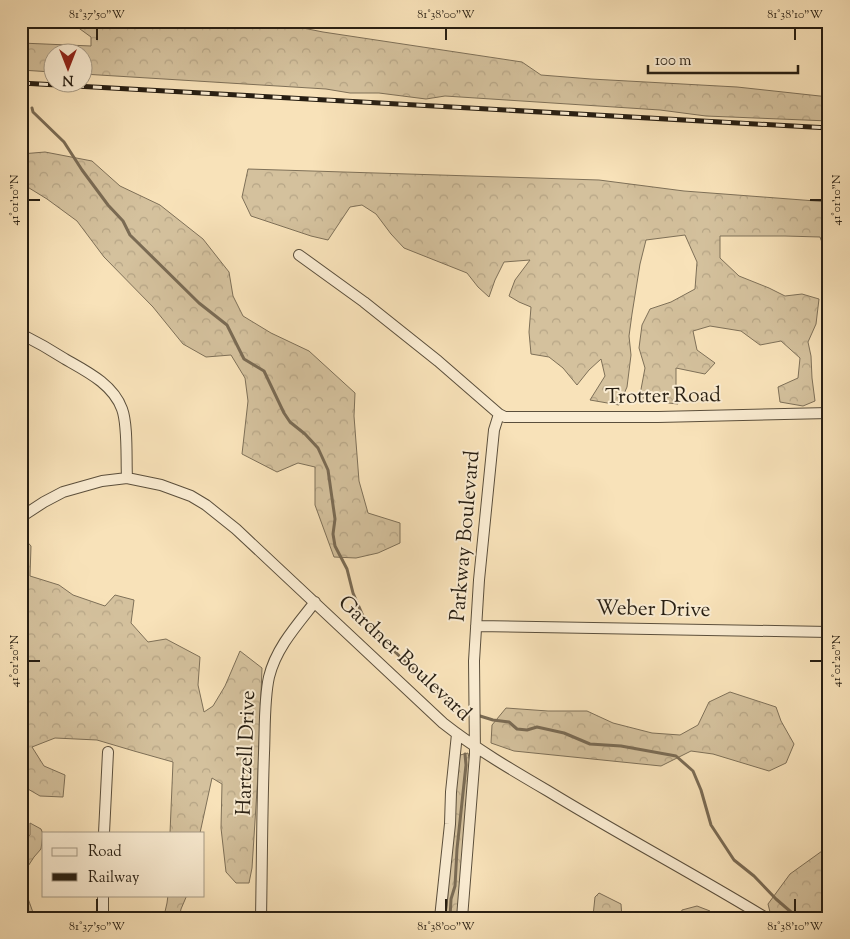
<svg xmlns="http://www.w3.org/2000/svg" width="850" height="939" viewBox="0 0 850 939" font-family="'Sorts Mill Goudy',serif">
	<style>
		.forest { fill: url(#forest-crowns); stroke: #7e7058 }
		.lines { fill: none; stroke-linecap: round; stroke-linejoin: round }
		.stream { stroke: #7a6b54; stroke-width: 3 }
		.minor-casing { stroke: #5b4f3c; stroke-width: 12 }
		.minor { stroke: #faecd2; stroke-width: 10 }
		.rail-casing { stroke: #271e12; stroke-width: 5 }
		.rail { stroke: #faecd2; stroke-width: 3; stroke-dasharray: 9; stroke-linecap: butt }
		.ticks { fill: none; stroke: #271e12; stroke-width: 2 }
		.labels { text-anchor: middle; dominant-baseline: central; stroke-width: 4; stroke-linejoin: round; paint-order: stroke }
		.street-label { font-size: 21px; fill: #271e12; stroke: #faecd2 }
		.neatline { fill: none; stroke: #271e12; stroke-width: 2 }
		.ticks-label { font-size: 12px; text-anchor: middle; fill: #271e12 }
	</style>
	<defs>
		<pattern id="forest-crowns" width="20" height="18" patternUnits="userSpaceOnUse" patternTransform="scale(1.25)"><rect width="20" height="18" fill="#d4c19d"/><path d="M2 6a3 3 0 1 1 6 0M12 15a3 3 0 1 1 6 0" fill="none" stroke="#b6a586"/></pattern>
	</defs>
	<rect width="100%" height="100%" fill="#f8e2b9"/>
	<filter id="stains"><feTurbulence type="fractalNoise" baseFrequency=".004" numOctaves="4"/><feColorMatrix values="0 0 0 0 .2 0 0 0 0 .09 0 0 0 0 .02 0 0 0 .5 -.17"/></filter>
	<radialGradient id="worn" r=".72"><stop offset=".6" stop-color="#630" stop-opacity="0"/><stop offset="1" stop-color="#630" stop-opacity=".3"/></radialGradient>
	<path class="forest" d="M 69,21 L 272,21 L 278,23 L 323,32 L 522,62 L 541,75 L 591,79 L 737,87 L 829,97 L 829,121 L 706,116 L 660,110 L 445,96 L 426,99 L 379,93 L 350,93 L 326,89 L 83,74 L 82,52 L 52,52 L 52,72 L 21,70 L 21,43 L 91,46 L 91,37 Z
		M 45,152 L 92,161 L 120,186 L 160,205 L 203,239 L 229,272 L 233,296 L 243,316 L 271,333 L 309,351 L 355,393 L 354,416 L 359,481 L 368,513 L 400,523 L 400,543 L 378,553 L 356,558 L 334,557 L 315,505 L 315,467 L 298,463 L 277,472 L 242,454 L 248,401 L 245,378 L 231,355 L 206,357 L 183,344 L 153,307 L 104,257 L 77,221 L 47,199 L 21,183 L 21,154 Z
		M 248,169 L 599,180 L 684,191 L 829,202 L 829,273 L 826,253 L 820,237 L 785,236 L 720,236 L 720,258 L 739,276 L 769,288 L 785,296 L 802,294 L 819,299 L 816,324 L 808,342 L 811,356 L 812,378 L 815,401 L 803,406 L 780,402 L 778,387 L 798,378 L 800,358 L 781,341 L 760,345 L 741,331 L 710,326 L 693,331 L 697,350 L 715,363 L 705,374 L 676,368 L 676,393 L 678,404 L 639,400 L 645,368 L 639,348 L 642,325 L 650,309 L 671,302 L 695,289 L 697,262 L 685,235 L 646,240 L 640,264 L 632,314 L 629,336 L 631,355 L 627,387 L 619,405 L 590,400 L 605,376 L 601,359 L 589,370 L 577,385 L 563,368 L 549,357 L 531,354 L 529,332 L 531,307 L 519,302 L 509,296 L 515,280 L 530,260 L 504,262 L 495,280 L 489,297 L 478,287 L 467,273 L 404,248 L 391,234 L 376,214 L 362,205 L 350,207 L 328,240 L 311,236 L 251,216 L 242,197 Z
		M 21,535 L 31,546 L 30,576 L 59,585 L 73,595 L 105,606 L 115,595 L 134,600 L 131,623 L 148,642 L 166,639 L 200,657 L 198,685 L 204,712 L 213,706 L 225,686 L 240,651 L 262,668 L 258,774 L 252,868 L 249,883 L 236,883 L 226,872 L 221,828 L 222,784 L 212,778 L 200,833 L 170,833 L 173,762 L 134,751 L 97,740 L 55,738 L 32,747 L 44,766 L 65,775 L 63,797 L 40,796 L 21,785 Z
		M 730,692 L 776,707 L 781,721 L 794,744 L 786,763 L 769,771 L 713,754 L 691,751 L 661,766 L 514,751 L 491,743 L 492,725 L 506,708 L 548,711 L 587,711 L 613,723 L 652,733 L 680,735 L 698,725 L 709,702 Z
		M 468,753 L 470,763 L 459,918 L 445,918 C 449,903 447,887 449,871 C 452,833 454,794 460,755 Z
		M 30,823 L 41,829 L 43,834 L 41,849 L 34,857 L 21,877 L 21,841 L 30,835 Z
		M 829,846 L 829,918 L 774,918 L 771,916 L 768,904 L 790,874 Z
		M 21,879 L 35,918 L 21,918 Z
		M 599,893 L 621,904 L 622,918 L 595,918 L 593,916 L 595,897 Z
		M 168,895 L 187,895 L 181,909 L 179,918 L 169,918 L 164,916 L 167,903 Z
		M 697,906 L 710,911 L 709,918 L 679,918 L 682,910 Z"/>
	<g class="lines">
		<path class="stream" d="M 32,108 L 33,112 L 64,142 L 82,170 L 108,205 L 123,221 L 130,235 L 199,303 L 227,325 L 244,359 L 264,371 L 284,413 L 290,422 L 305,434 L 318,448 L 328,470 L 335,519 L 333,534 L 335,546 L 347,569 L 353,593 L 363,616 L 392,649 L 432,687 L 462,711 L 469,713
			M 480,716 L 493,720 L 509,722 L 517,729 L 527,730 L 537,727 L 564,733 L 590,744 L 621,746 L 676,756 L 693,771 L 701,790 L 711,825 L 734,860 L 754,876 L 776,899 L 798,918
			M 450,918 L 451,899 L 455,886 L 457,849 L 466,765 L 465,754"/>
		<defs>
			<path id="minor" d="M 299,255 L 364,302 L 438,361 L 499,414 L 505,417 L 658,417 L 829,413
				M 21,334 C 37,342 51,350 65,359 C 86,371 113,384 122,409 C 128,425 126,459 127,478
				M 21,517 L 44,502 L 63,492 L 102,481 L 127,478 L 161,485 L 191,496 L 206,505 L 236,529 L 443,723 C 476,749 512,770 548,791 C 620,835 694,874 766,918
				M 476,626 L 829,632
				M 104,833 L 108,752
				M 103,918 L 103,895
				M 261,918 C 262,863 262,808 264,753 C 265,730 264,699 269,677 C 276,648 297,625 315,602
				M 440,918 L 450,824 L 451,792 L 457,734
				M 462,918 L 475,754 L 474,661 L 479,580 L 494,430 L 499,414"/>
		</defs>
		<use href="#minor" class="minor-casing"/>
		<use href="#minor" class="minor"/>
		<defs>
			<path id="rail" d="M 21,83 L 829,128"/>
		</defs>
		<use href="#rail" class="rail-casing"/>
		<use href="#rail" class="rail"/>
	</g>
	<path class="ticks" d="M 97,28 L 97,40M 446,28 L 446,40M 795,28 L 795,40M 28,200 L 40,200M 810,200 L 822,200M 28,661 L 40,661M 810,661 L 822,661M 97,899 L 97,912M 446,899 L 446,912M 795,899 L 795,912"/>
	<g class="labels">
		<g class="street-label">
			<text transform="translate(663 397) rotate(-1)">Trotter Road</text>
			<text transform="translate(466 536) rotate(-85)">Parkway Boulevard</text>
			<text transform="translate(653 610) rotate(1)">Weber Drive</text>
			<text transform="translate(404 659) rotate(43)">Gardner Boulevard</text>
			<text transform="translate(247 753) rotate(-88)">Hartzell Drive</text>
		</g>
	</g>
	<rect width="850" height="939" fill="none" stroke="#f8e2b9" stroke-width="55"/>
	<rect x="42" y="832" width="162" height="65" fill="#faecd2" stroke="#a69a85"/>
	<rect x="52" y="848" width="25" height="8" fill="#faecd2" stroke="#a69a85"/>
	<text x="88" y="856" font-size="15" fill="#271e12">Road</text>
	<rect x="52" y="873" width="25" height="8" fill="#271e12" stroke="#a69a85"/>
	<text x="88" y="882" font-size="15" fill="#271e12">Railway</text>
	<g transform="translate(68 68) rotate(180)"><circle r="24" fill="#faecd2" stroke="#a69a85"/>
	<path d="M0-4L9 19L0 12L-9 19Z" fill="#8f2418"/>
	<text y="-8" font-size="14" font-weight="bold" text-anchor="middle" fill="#271e12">N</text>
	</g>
	<path d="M648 65v8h150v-8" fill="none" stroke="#271e12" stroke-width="2.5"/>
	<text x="655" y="65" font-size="15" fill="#271e12" stroke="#faecd2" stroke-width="4" paint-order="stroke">100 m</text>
	<rect x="28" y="28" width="794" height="884" class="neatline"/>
	<g class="ticks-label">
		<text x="97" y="18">81°37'50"W</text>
		<text x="446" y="18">81°38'00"W</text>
		<text x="795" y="18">81°38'10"W</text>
		<text transform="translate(836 200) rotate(-90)" y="4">41°01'10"N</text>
		<text transform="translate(14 200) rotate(-90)" y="4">41°01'10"N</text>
		<text transform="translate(836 661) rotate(-90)" y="4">41°01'20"N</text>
		<text transform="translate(14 661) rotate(-90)" y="4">41°01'20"N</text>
		<text x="97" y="930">81°37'50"W</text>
		<text x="446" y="930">81°38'00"W</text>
		<text x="795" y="930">81°38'10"W</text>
	</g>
	<rect width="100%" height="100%" filter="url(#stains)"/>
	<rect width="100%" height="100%" fill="url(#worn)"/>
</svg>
